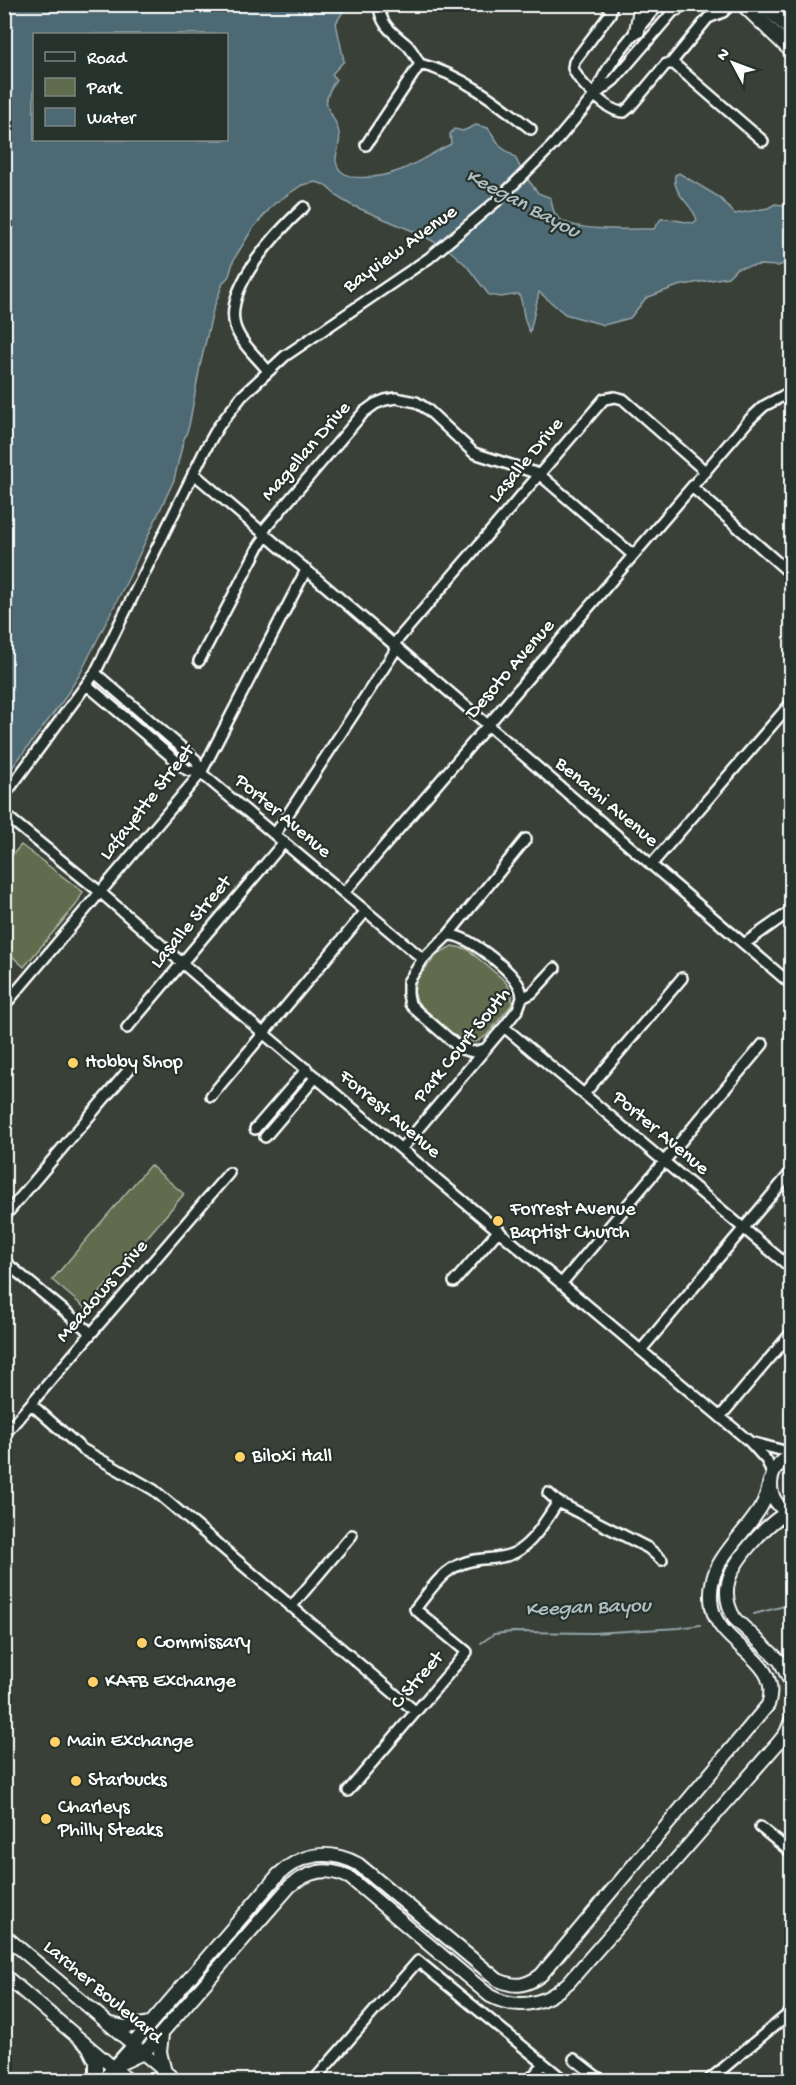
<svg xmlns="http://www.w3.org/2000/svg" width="796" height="2085" viewBox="0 0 796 2085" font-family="'Gochi Hand',sans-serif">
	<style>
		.green { fill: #5f6c4e; stroke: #afb6a6; stroke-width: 1.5 }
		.water { fill: #4d6973; stroke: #94a5ab; stroke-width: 1.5; fill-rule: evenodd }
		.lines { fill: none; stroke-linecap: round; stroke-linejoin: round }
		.stream { stroke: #94a5ab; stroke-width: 2 }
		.minor-casing { stroke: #fff; stroke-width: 14 }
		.major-casing { stroke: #fff; stroke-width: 16 }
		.highway-casing { stroke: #fff; stroke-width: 18 }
		.minor { stroke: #26332d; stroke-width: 9 }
		.major { stroke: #26332d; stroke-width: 12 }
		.highway { stroke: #26332d; stroke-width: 14 }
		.poi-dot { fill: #ffd166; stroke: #26332d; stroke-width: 2 }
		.labels { text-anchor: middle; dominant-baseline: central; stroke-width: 4.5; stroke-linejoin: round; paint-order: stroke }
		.street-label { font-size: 20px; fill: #fff; stroke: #26332d }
		.poi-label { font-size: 20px; fill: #fff; stroke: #26332d; text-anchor: start }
		.water-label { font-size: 21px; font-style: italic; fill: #afbcc0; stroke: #26332d }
	</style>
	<rect width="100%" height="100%" fill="#394037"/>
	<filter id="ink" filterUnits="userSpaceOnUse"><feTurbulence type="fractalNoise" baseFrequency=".0167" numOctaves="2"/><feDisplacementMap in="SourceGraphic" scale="12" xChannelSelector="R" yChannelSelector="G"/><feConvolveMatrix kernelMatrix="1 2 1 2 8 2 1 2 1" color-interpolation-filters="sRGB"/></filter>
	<g filter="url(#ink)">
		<path class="green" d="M 21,845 L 83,892 L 76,905 L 24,967 L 4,949 L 5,863 Z
			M 452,946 L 467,949 L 505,981 L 512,993 L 512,1004 L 486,1036 L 476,1042 L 460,1041 L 418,1003 L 414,992 L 417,978 L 439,953 Z
			M 150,1165 L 184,1194 L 86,1309 L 52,1280 Z"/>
		<path class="water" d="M 5,5 L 352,5 L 344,10 L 336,23 L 344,61 L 332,74 L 336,79 C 316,111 333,106 339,133 C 342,143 335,152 336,161 C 340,187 385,176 401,170 C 418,163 434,152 451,144 L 450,134 L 454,129 L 463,131 L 476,125 L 488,128 L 501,147 L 515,157 L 523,173 L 538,193 L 551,198 C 552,206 553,214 560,219 C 575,232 634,229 654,229 L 661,219 C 672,218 682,222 693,223 L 697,220 C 692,203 672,195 675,175 L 679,173 L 719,197 L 735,214 L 768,208 L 775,204 L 791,206 L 791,261 L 778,266 L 760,265 L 737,268 L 728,277 L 678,286 L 646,298 L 630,318 L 604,325 L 565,314 L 539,292 L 530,332 C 521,317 525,309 519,294 L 501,297 L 489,295 L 466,265 L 449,250 L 420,234 L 351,205 L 339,198 L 325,185 L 316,182 L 302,185 L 274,204 L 253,228 L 234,259 L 229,276 L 223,283 L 213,310 L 200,366 L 189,426 L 183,442 L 174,480 L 127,581 L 80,674 L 62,702 L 5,777 ZM 34,34 L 226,34 L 226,140 L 34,140 Z"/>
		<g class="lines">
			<path class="stream" d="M 754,1614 L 792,1604
				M 481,1643 L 494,1634 L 512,1632 L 593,1633 L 679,1628 L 700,1625"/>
			<defs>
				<path id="minor" d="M 379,4 C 380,25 392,32 406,44 C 412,49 416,58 420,64 C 461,74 498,103 531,129
					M 606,4 L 611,10 L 610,14 L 574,62 L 573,68 C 578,82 609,113 624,112 L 630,107 L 666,64 L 674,64 L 763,141
					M 671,63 L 708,18 L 723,12 L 731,4
					M 595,95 C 608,60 635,33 659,4
					M 366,145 L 420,64
					M 268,371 C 258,358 240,343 235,326 C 224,287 278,231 304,207
					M 193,473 L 792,985
					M 692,487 L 792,575
					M 262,532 L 364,412 L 375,404 L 385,400 L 396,398 L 416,402 L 427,409 L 474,453 L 539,474 L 633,555
					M 393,645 L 604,399 L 615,397 L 623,399 L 706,472
					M 199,661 L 259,546 L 266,536
					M 95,673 L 196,760 L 201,773
					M 87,685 L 187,770 L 201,773 L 423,959
					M 4,796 L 95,673 L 205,450 L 218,427 L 242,396 L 285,356 L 429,258 L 498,200 L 553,145 L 595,95 L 614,80 L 676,8
					M 4,814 L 100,892 L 263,1033 L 750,1442 L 767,1461 L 772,1474
					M 275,834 L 397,648
					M 651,865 L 792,702
					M 344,893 L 750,419 L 764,406 L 792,391
					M 448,935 C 467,934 508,968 518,984 C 521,989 522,993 522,998
					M 744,944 L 792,910
					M 4,1006 L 201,773 L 306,570
					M 504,1027 L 792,1269
					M 127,1028 L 284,842
					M 485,1049 L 473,1052 L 461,1049 L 418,1012 L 410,1004 L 408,994 L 408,982 L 423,959 L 448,935 L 526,839
					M 584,1094 L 682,978
					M 211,1096 L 366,911
					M 255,1129 L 307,1069
					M 265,1137 L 316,1077
					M 401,1149 L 504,1027 L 518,1009 L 522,998 L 532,993 L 555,968
					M 4,1217 L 131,1067
					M 4,1261 L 91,1333
					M 454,1282 L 499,1230
					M 561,1284 L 763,1044
					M 641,1350 L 792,1171
					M 31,1404 L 82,1449 L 154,1490 L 416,1712
					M 720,1417 L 792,1332
					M 4,1435 L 229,1173
					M 750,1442 L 792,1453
					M 548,1493 L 558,1502 L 648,1548 L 662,1560
					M 291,1607 L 352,1535
					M 348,1791 L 467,1652 L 415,1609 C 434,1586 444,1565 475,1560 C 488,1558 504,1559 516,1552 C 534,1542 547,1518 558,1502
					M 760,1827 L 792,1853
					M 574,2059 L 601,2080
					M 101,2080 L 133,2044
					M 317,2080 L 315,2079 L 418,1961 L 564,2080
					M 529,2080 L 544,2064
					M 709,2080 L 792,2011"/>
				<path id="major" d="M 792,1456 C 764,1466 764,1504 792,1514
					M 788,1512 C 768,1522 732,1561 728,1583 C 725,1596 729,1609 735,1619 L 780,1661 L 792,1685
					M 4,1935 L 175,2080
					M 4,1975 L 128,2080
					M 111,2024 L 125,2027 L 151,2023
					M 162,2034 L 160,2052 L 165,2072
					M 133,2044 L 278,1875 C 302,1853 329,1849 358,1864 L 498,1980 C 516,1988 526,1986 541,1975 L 768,1705 C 784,1659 719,1647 712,1607 C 704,1562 741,1541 761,1507 C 766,1499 768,1490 770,1481
					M 90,2050 L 96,2062 L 96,2080
					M 113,2067 L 143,2053 L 152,2044 L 290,1886 C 309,1871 327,1866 350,1878 L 490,1996 C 519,2011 546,2004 569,1982 L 778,1743 L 786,1733 L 792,1718"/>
				<path id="highway" d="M 670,4 L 676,8
					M 743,4 L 792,51
					M 763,4 L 792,31
					M 637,31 L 642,4"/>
			</defs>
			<use href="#minor" class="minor-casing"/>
			<use href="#major" class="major-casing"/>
			<use href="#highway" class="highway-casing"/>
			<use href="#minor" class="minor"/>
			<use href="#major" class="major"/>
			<use href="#highway" class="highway"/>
		</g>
	</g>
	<g class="poi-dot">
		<circle cx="73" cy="1063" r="6"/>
		<circle cx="498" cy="1221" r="6"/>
		<circle cx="240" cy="1457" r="6"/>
		<circle cx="142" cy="1643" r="6"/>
		<circle cx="93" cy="1682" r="6"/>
		<circle cx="55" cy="1742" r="6"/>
		<circle cx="76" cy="1781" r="6"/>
		<circle cx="46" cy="1819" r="6"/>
	</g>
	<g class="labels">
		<g class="street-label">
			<text transform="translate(401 250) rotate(-36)">Bayview Avenue</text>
			<text transform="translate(307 452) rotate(-49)">Magellan Drive</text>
			<text transform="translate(527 461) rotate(-50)">Lasalle Drive</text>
			<text transform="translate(511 670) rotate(-49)">Desoto Avenue</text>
			<text transform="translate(148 803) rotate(-52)">Lafayette Street</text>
			<text transform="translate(606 803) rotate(40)">Benachi Avenue</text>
			<text transform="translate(282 817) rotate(40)">Porter Avenue</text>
			<text transform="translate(192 923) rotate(-50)">Lasalle Street</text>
			<text transform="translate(463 1046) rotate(-51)">Park Court South</text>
			<text transform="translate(389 1115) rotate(40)">Forrest Avenue</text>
			<text transform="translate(660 1134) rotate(40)">Porter Avenue</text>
			<text transform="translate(103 1292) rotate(-49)">Meadows Drive</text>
			<text transform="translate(418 1681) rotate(-49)">C Street</text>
			<text transform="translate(102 1993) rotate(40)">Larcher Boulevard</text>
		</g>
		<g class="poi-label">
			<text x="85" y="1063">Hobby Shop</text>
			<text x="510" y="1210">Forrest Avenue<tspan x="510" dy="23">Baptist Church</tspan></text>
			<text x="252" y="1457">Biloxi Hall</text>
			<text x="154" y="1643">Commissary</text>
			<text x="105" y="1682">KAFB Exchange</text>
			<text x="67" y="1742">Main Exchange</text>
			<text x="88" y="1781">Starbucks</text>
			<text x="58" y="1808">Charleys<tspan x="58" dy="23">Philly Steaks</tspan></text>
		</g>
		<g class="water-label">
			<text transform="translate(522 205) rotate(28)">Keegan Bayou</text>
			<text transform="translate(588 1609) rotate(-2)">Keegan Bayou</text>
		</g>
	</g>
	<rect width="796" height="2085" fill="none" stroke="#26332d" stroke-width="24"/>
	<rect x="12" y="12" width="772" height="2061" fill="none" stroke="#fff" stroke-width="2" filter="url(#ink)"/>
	<rect x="33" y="33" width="195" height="108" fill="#26332d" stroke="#7d8581" stroke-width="1.5"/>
	<rect x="45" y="52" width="30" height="9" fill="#26332d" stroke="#7d8581" stroke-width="1.5"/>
	<text x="87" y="63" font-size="18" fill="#ffffff">Road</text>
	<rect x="45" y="78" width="30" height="18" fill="#5f6c4e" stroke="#7d8581" stroke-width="1.5"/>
	<text x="87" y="93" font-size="18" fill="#ffffff">Park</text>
	<rect x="45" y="108" width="30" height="18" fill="#4d6973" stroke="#7d8581" stroke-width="1.5"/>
	<text x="87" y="123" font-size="18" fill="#ffffff">Water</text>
	<g transform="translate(733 63) rotate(311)" stroke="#26332d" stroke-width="4.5" paint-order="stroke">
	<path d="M0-4.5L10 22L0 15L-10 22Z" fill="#ffffff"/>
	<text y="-9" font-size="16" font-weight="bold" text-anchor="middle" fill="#ffffff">N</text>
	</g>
</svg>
